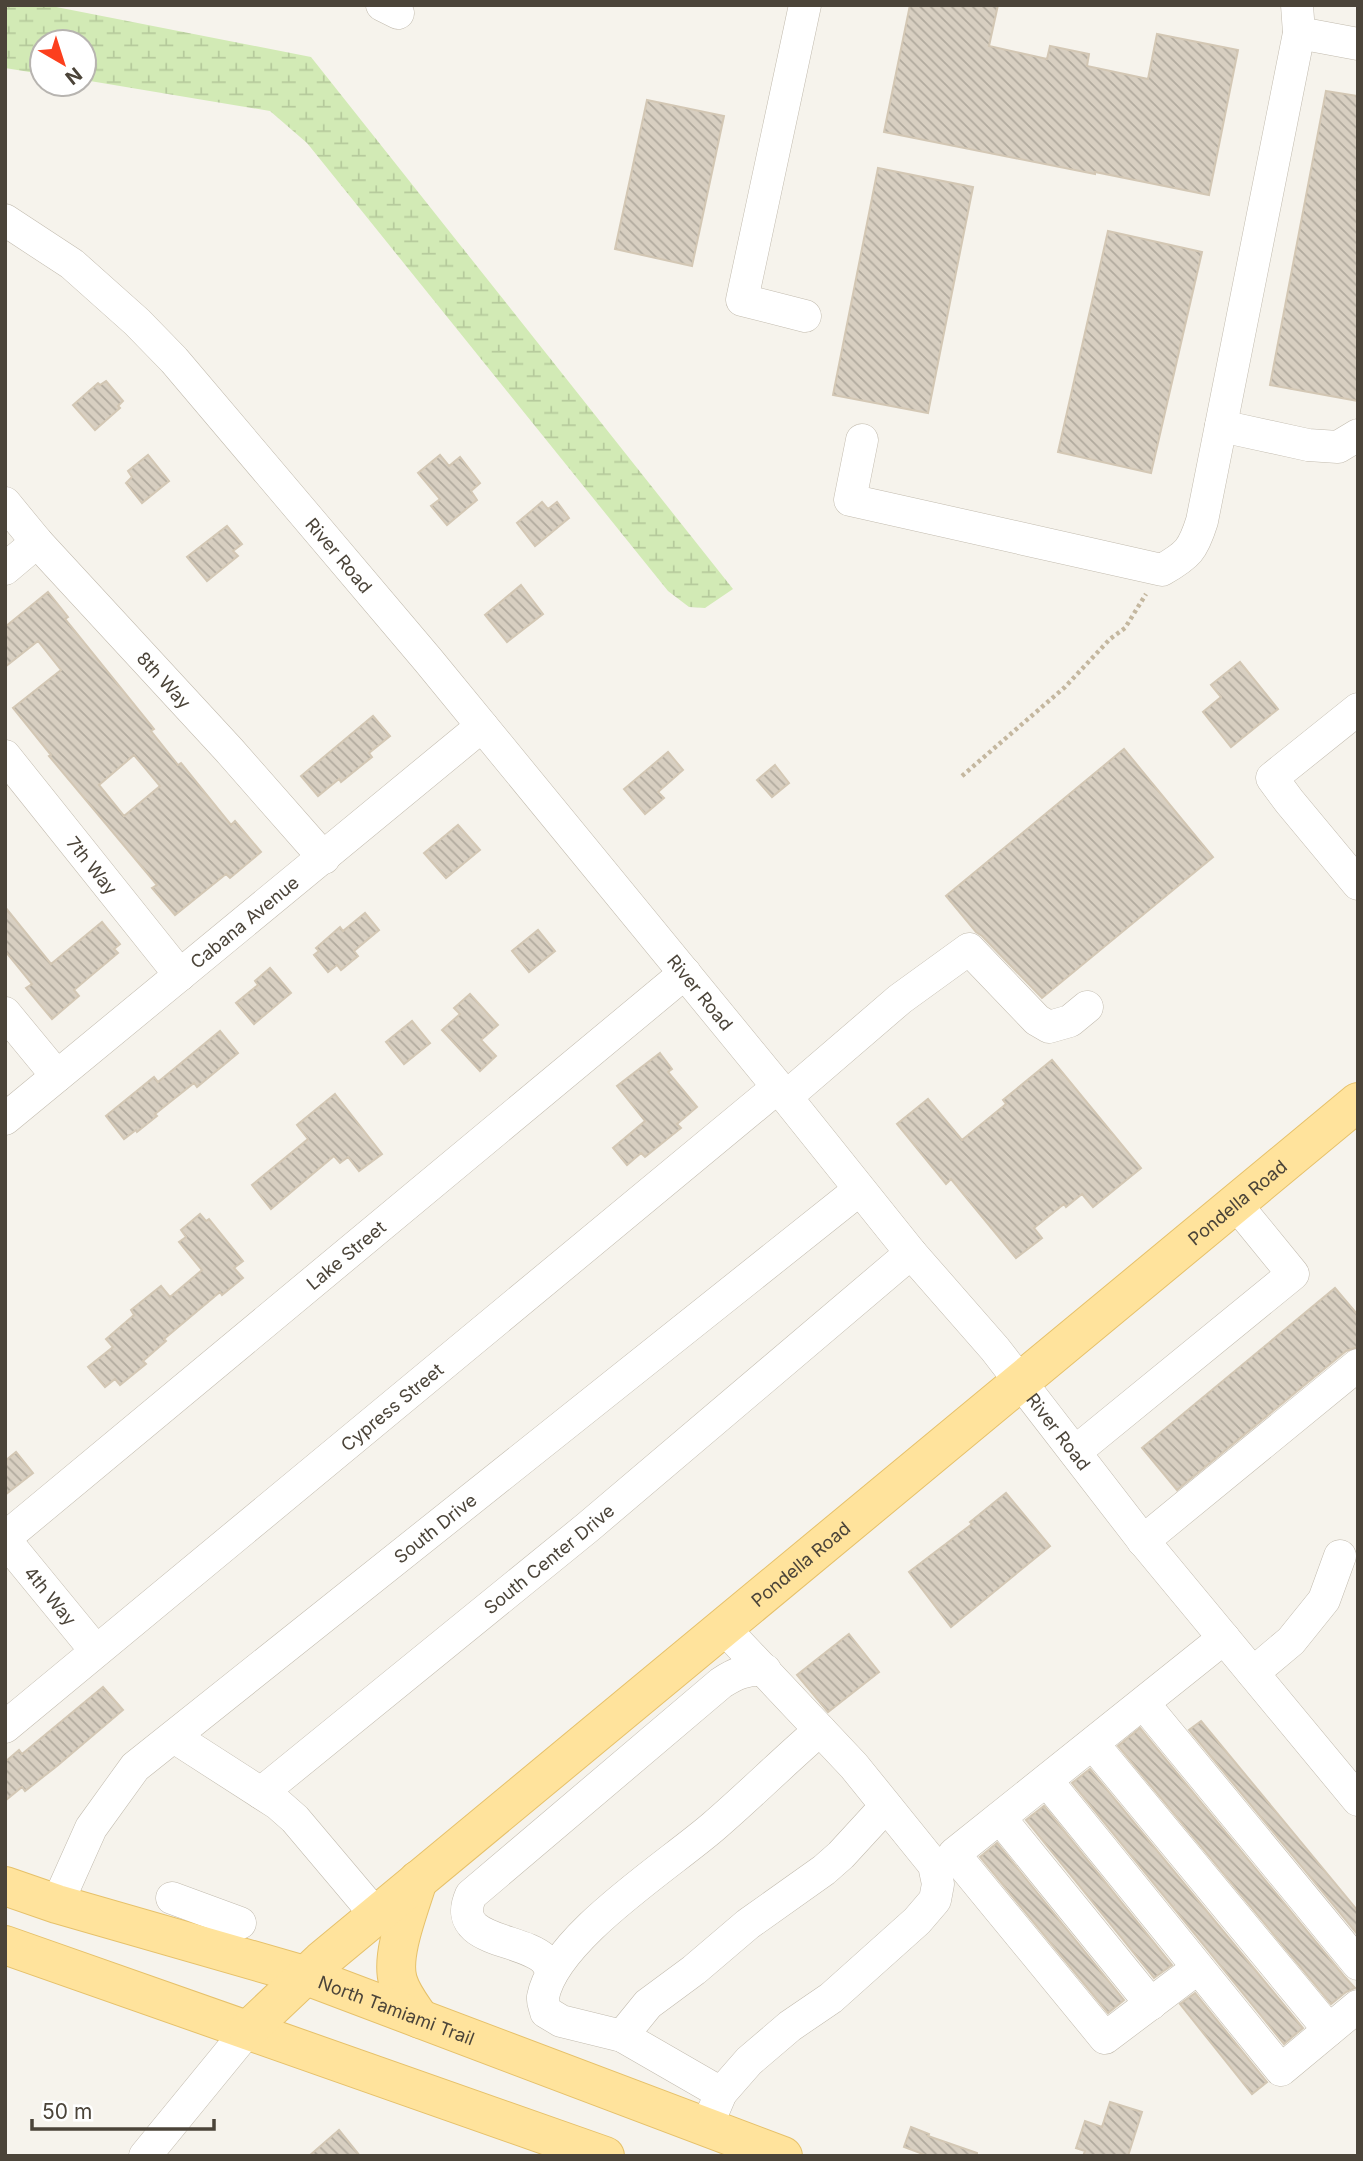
<svg xmlns="http://www.w3.org/2000/svg" width="1363" height="2161" viewBox="0 0 1363 2161" font-family="Inter,sans-serif">
	<style>
		.wetland { fill: url(#wetland-marsh) }
		.building { fill: url(#building-back-hatch); stroke: #d3c7b4; stroke-width: 2; fill-rule: evenodd }
		.lines { fill: none; stroke-linecap: round; stroke-linejoin: round }
		.minor-casing { stroke: #c2bbae; stroke-width: 33 }
		.major-casing { stroke: #e6c16a; stroke-width: 40 }
		.path { stroke: #c4b79f; stroke-width: 4.5; stroke-dasharray: 3.5 3.5; stroke-linecap: butt }
		.minor { stroke: #fff; stroke-width: 32 }
		.major { stroke: #ffe39c; stroke-width: 38 }
		.labels { text-anchor: middle; dominant-baseline: central; stroke-width: 5; stroke-linejoin: round; paint-order: stroke }
		.street-label { font-size: 18px; fill: #4b4439; stroke: #fff }
	</style>
	<defs>
		<pattern id="wetland-marsh" width="20" height="14" patternUnits="userSpaceOnUse" patternTransform="scale(1.75)"><rect width="20" height="14" fill="#d2eab5"/><path d="M1 5h8M5 5V1M11 12h8M15 12V8" fill="none" stroke="#b6ca9c"/></pattern>
		<pattern id="building-back-hatch" width="6" height="6" patternUnits="userSpaceOnUse" patternTransform="scale(1.75)"><rect width="6" height="6" fill="#d8cfc1"/><path d="M-1 5l2 2M0 0l6 6M5-1l2 2" fill="none" stroke="#b1aa9e"/></pattern>
	</defs>
	<rect width="100%" height="100%" fill="#f6f3ec"/>
	<path class="wetland" d="M 5,5 L 46,5 L 311,57 L 733,589 L 705,608 L 689,607 L 668,591 L 307,143 L 270,111 L 84,80 L 84,42 L 42,42 L 42,74 L 5,68 Z"/>
	<path class="building" d="M 910,5 L 998,5 L 989,46 L 1047,59 L 1050,46 L 1089,54 L 1087,66 L 1148,79 L 1157,34 L 1238,50 L 1209,195 L 1095,172 L 1095,174 L 884,132 Z
		M 1326,91 L 1358,96 L 1358,401 L 1270,385 Z
		M 647,100 L 724,116 L 692,266 L 615,249 Z
		M 878,168 L 973,187 L 928,413 L 833,395 Z
		M 1108,231 L 1202,252 L 1151,473 L 1058,452 Z
		M 106,381 L 123,401 L 118,406 L 120,408 L 95,430 L 73,405 L 98,383 L 100,385 Z
		M 148,455 L 169,481 L 142,503 L 126,483 L 132,477 L 128,471 Z
		M 440,455 L 449,466 L 460,457 L 480,483 L 471,491 L 477,500 L 447,525 L 431,506 L 440,499 L 418,473 Z
		M 542,502 L 548,509 L 557,502 L 569,518 L 535,546 L 517,523 Z
		M 227,526 L 242,544 L 233,551 L 238,556 L 207,581 L 187,557 Z
		M 521,585 L 543,614 L 507,642 L 485,615 Z
		M 48,592 L 68,617 L 65,619 L 154,729 L 151,731 L 178,765 L 181,763 L 231,825 L 235,821 L 261,852 L 230,878 L 226,874 L 175,915 L 152,888 L 157,885 L 49,756 L 51,755 L 13,708 L 61,670 L 38,641 L 5,667 L 5,627 ZM 134,755 L 160,786 L 124,816 L 99,785 Z
		M 1240,662 L 1278,709 L 1231,747 L 1203,712 L 1221,697 L 1211,685 Z
		M 373,716 L 390,736 L 369,753 L 372,757 L 341,782 L 339,779 L 318,796 L 301,776 Z
		M 1124,749 L 1213,857 L 1042,998 L 982,936 L 976,932 L 946,896 Z
		M 668,752 L 683,770 L 658,792 L 664,798 L 645,814 L 624,789 Z
		M 775,765 L 789,783 L 772,797 L 757,780 Z
		M 458,825 L 480,850 L 446,878 L 424,853 Z
		M 5,907 L 51,964 L 102,922 L 120,944 L 114,949 L 118,953 L 74,990 L 79,996 L 52,1019 L 26,988 L 32,984 L 5,951 Z
		M 365,913 L 379,930 L 354,951 L 358,956 L 341,970 L 337,965 L 328,972 L 314,955 L 319,951 L 316,948 L 340,927 L 343,931 Z
		M 538,930 L 555,951 L 529,972 L 512,951 Z
		M 270,968 L 291,993 L 254,1024 L 236,1003 L 258,985 L 255,981 Z
		M 470,994 L 498,1025 L 481,1040 L 496,1056 L 480,1071 L 442,1030 L 460,1014 L 454,1008 Z
		M 412,1021 L 430,1043 L 404,1064 L 386,1042 Z
		M 220,1031 L 238,1053 L 197,1087 L 194,1083 L 155,1114 L 157,1116 L 137,1132 L 136,1130 L 124,1139 L 106,1116 L 154,1077 L 158,1082 Z
		M 660,1053 L 672,1069 L 668,1072 L 697,1107 L 677,1124 L 681,1128 L 645,1157 L 641,1153 L 627,1165 L 613,1148 L 645,1121 L 617,1086 Z
		M 1052,1060 L 1141,1168 L 1093,1207 L 1082,1194 L 1066,1207 L 1064,1204 L 1034,1228 L 1042,1238 L 1016,1258 L 951,1179 L 946,1184 L 897,1124 L 928,1099 L 962,1140 L 1006,1104 L 1003,1100 Z
		M 335,1094 L 382,1154 L 359,1171 L 348,1157 L 340,1163 L 334,1156 L 271,1209 L 252,1185 L 308,1139 L 297,1125 Z
		M 200,1214 L 206,1221 L 209,1219 L 243,1261 L 234,1268 L 243,1278 L 222,1295 L 220,1292 L 164,1339 L 166,1341 L 143,1361 L 146,1364 L 120,1385 L 115,1379 L 105,1387 L 88,1367 L 113,1347 L 106,1339 L 134,1315 L 131,1310 L 161,1286 L 170,1297 L 202,1270 L 179,1242 L 186,1237 L 181,1230 Z
		M 1335,1288 L 1358,1315 L 1358,1347 L 1346,1351 L 1177,1490 L 1142,1448 Z
		M 16,1452 L 33,1473 L 5,1495 L 5,1461 Z
		M 1006,1493 L 1050,1546 L 951,1627 L 909,1572 L 972,1524 L 970,1522 Z
		M 849,1634 L 879,1672 L 828,1712 L 797,1675 Z
		M 103,1687 L 123,1710 L 57,1766 L 25,1791 L 22,1787 L 5,1801 L 5,1762 L 19,1750 L 22,1754 Z
		M 1201,1721 L 1358,1911 L 1358,1935 L 1189,1730 Z
		M 1140,1728 L 1344,1976 L 1355,1988 L 1346,1992 L 1331,2004 L 1118,1746 Z
		M 1090,1769 L 1303,2028 L 1284,2044 L 1072,1783 Z
		M 1044,1806 L 1172,1965 L 1154,1978 L 1026,1820 Z
		M 997,1843 L 1124,2000 L 1108,2013 L 980,1857 Z
		M 1195,1993 L 1267,2082 L 1252,2094 L 1180,2004 Z
		M 1110,2102 L 1142,2112 L 1128,2156 L 1083,2156 L 1085,2151 L 1076,2148 L 1085,2121 L 1102,2127 Z
		M 911,2127 L 929,2134 L 928,2136 L 977,2153 L 977,2156 L 928,2156 L 904,2147 Z
		M 339,2130 L 360,2156 L 309,2156 Z"/>
	<g class="lines">
		<defs>
			<g id="minor">
				<path d="M 382,5 L 398,13"/>
				<path d="M 1299,33 L 1358,44"/>
				<path id="s1" d="M 5,220 L 72,264 L 137,322 L 174,360 L 428,660 L 778,1087 L 911,1253 L 995,1349 L 1141,1538 L 1358,1800"/>
				<path d="M 805,316 L 742,300 L 805,5"/>
				<path d="M 1221,426 L 1308,445 L 1338,447 L 1358,435"/>
				<path d="M 862,440 L 850,500 L 1162,570 C 1188,555 1193,550 1202,521 L 1299,33 L 1297,5"/>
				<path id="s2" d="M 5,503 L 37,542 L 229,750 L 324,858"/>
				<path d="M 5,569 L 37,542"/>
				<path d="M 1358,709 L 1272,778 L 1289,801 L 1358,884"/>
				<path id="s3" d="M 5,756 L 180,975"/>
				<path d="M 5,1013 L 57,1076"/>
				<path d="M 786,1097 L 900,999 L 969,949 L 1037,1020 L 1049,1027 L 1070,1021 L 1087,1007"/>
				<path id="s4" d="M 5,1119 L 482,726"/>
				<path d="M 1075,1452 L 1293,1274 L 1235,1203"/>
				<path id="s5" d="M 5,1538 L 685,973"/>
				<path id="s6" d="M 5,1540 L 96,1651"/>
				<path d="M 1143,1541 L 1358,1365"/>
				<path d="M 1253,1673 L 1291,1641 L 1324,1600 L 1340,1556"/>
				<path d="M 1144,1704 L 1358,1964"/>
				<path id="s7" d="M 5,1727 L 778,1087"/>
				<path d="M 174,1737 L 278,1804 L 295,1819 L 376,1915"/>
				<path d="M 1093,1744 L 1329,2030"/>
				<path d="M 1047,1781 L 1281,2070 L 1358,2006"/>
				<path id="s8" d="M 261,1793 L 588,1527 L 911,1253"/>
				<path d="M 1000,1818 L 1151,2004"/>
				<path d="M 172,1898 L 240,1923"/>
				<path id="s9" d="M 57,1904 L 91,1828 L 135,1767 L 859,1190"/>
				<path d="M 1198,1968 L 1105,2038 L 954,1854 L 1224,1638"/>
				<path d="M 552,1973 C 550,1968 548,1963 544,1959 C 520,1937 450,1942 471,1895 L 721,1683 C 736,1673 747,1669 765,1670"/>
				<path d="M 622,2036 L 648,2004 L 694,1970 L 748,1924 L 824,1870 L 841,1855 L 886,1806"/>
				<path d="M 721,2093 L 622,2036 L 561,2021 L 546,2012 C 545,2007 542,2002 543,1997 C 554,1938 668,1866 714,1826 C 750,1795 784,1761 820,1730"/>
				<path d="M 706,2128 L 721,2093 L 749,2061 L 790,2026 L 831,1998 L 917,1921 L 935,1900 L 938,1884 L 934,1865 L 854,1766 L 723,1627"/>
				<path d="M 145,2156 L 248,2030"/>
			</g>
			<g id="major">
				<path d="M 418,1880 C 410,1907 390,1955 398,1981 C 402,1995 412,2007 420,2019"/>
				<path id="s10" d="M 5,1886 L 57,1904 L 304,1975 L 783,2156"/>
				<path d="M 5,1945 L 605,2156"/>
				<path id="s11" d="M 248,2030 L 321,1961 L 1358,1102"/>
			</g>
		</defs>
		<use href="#minor" class="minor-casing"/>
		<use href="#major" class="major-casing"/>
		<path class="path" d="M 962,776 L 1065,687 L 1110,639 L 1125,628 L 1146,594"/>
		<use href="#minor" class="minor"/>
		<use href="#major" class="major"/>
	</g>
	<g class="labels">
		<g class="street-label">
			<text stroke="none"><textPath href="#s1" startOffset="476">River Road</textPath></text>
			<text stroke="none"><textPath href="#s2" startOffset="238">8th Way</textPath></text>
			<text stroke="none"><textPath href="#s3" startOffset="140">7th Way</textPath></text>
			<text stroke="none"><textPath href="#s4" startOffset="310">Cabana Avenue</textPath></text>
			<text stroke="none"><textPath href="#s1" startOffset="1043">River Road</textPath></text>
			<text stroke="none"><textPath href="#s11" startOffset="1290">Pondella Road</textPath></text>
			<text stroke="none"><textPath href="#s5" startOffset="443">Lake Street</textPath></text>
			<text stroke="none"><textPath href="#s7" startOffset="502">Cypress Street</textPath></text>
			<text stroke="none"><textPath href="#s1" startOffset="1610">River Road</textPath></text>
			<text stroke="none"><textPath href="#s9" startOffset="542">South Drive</textPath></text>
			<text stroke="none"><textPath href="#s8" startOffset="371">South Center Drive</textPath></text>
			<text stroke="none"><textPath href="#s11" startOffset="723">Pondella Road</textPath></text>
			<text stroke="none"><textPath href="#s6" startOffset="72">4th Way</textPath></text>
			<text stroke="none"><textPath href="#s10" startOffset="411">North Tamiami Trail</textPath></text>
		</g>
	</g>
	<rect width="1363" height="2161" fill="none" stroke="#4b4439" stroke-width="14"/>
	<g transform="translate(63 63) rotate(141)"><circle r="33" fill="#ffffff" stroke="#b7b4b0" stroke-width="2"/>
	<path d="M0-5L12 26L0 18L-12 26Z" fill="#fc3f1d"/>
	<text y="-10" font-size="19" font-weight="bold" text-anchor="middle" fill="#4b4439">N</text>
	</g>
	<path d="M32 2119v10h182v-10" fill="none" stroke="#4b4439" stroke-width="3.5"/>
	<text x="42" y="2119" font-size="21" fill="#4b4439" stroke="#ffffff" stroke-width="5" paint-order="stroke">50 m</text>
</svg>
